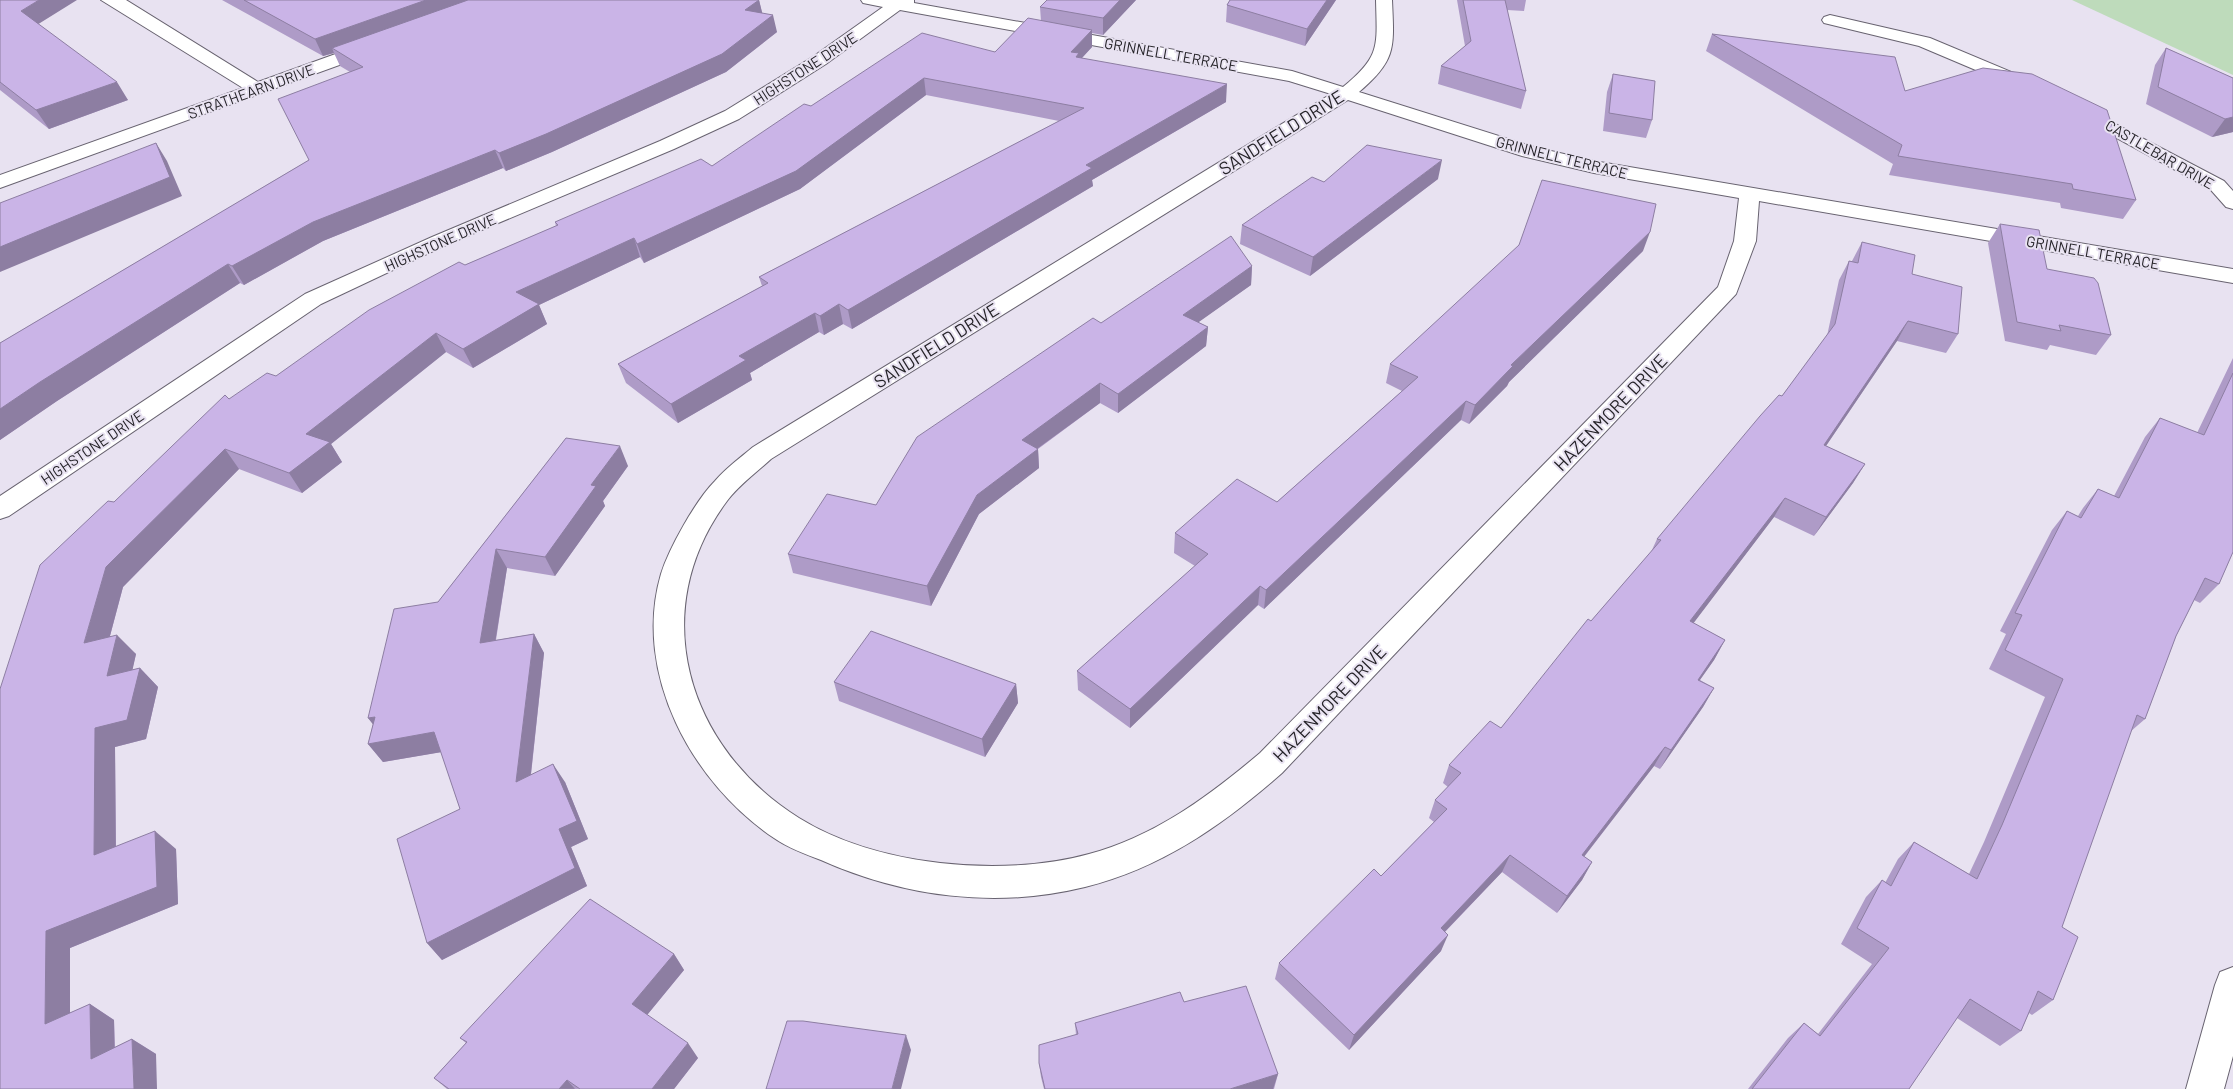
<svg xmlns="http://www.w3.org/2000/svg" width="2233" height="1089" viewBox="0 0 2233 1089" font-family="Barlow,sans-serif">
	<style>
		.green { fill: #bedbbb }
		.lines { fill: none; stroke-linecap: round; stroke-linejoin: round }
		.minor-casing { stroke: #686370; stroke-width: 2 }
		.minor { fill: #fff; fill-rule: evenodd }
		.wall { fill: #ae9bc7 }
		.shaded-wall { fill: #8d7ea2 }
		.building { fill: #cab4e7; stroke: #8d7ea2 }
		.labels { text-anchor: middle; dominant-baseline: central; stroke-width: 4; stroke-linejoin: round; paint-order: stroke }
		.far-street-label { font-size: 15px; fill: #252328; stroke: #e8e2f1 }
		.street-label { font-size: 18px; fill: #252328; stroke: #e8e2f1 }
	</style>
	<rect width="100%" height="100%" fill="#e8e2f1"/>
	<path class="green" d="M 2072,0 L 2233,0 L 2233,75 Z"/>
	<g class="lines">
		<defs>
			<path id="minor" d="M 101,0 L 126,0 L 258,82 L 366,43 L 378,43 L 380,47 L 378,51 L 0,188 L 0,175 L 243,88 Z
				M 861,0 L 914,0 L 914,3 L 1292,71 L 1343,87 C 1381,56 1377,46 1376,0 L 1392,0 C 1394,47 1397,60 1359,92 L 1534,147 L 1594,161 L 2233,269 L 2233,283 L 1759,201 L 1756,241 L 1736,294 L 1282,773 C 1224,824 1162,868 1085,887 C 996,909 904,897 821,860 C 805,854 788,848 774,838 C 692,783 632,673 661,574 C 669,548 696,500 715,481 C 726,468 740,458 753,447 L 1331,94 L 1289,81 L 900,10 L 826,64 L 739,119 L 674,149 L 446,245 L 321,304 L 9,516 L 0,519 L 0,496 L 305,294 L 432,237 L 660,141 L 725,111 L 814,56 L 883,7 L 863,3 ZM 1348,100 L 1522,156 L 1594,173 L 1739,198 L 1734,241 L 1718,287 L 1260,753 C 1208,797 1155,836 1089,854 C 1002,878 876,866 799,818 C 687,748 645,611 727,501 C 739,485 756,473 771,459 Z
				M 1830,15 L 1930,38 L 2035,82 L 2038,86 L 2035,90 L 2023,90 L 1919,46 L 1824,23 L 1822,20 L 1824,17 Z
				M 2079,105 L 2224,181 L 2233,191 L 2233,209 L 2226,207 L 2210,189 L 2073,114 L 2070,110 L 2073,106 Z
				M 2233,967 L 2233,1056 L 2224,1089 L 2186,1089 L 2215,985 L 2220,972 Z"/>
		</defs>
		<use href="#minor" class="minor-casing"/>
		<use href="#minor" class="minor"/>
	</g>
	<path class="wall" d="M 0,0 L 38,24 L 128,100 L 49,129 L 0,90 Z
		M 222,0 L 759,0 L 762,13 L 777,32 L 726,72 L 552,152 L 506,171 L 503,168 L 323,241 L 244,285 L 240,283 L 57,401 L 0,440 L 0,343 L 309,160 L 350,72 L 340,66 L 334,53 L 323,56 Z
		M 1136,0 L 1103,35 L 1092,33 L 1092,47 L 1082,58 L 1226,102 L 1092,180 L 1093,186 L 852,329 L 843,324 L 824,335 L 819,332 L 750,373 L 752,380 L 678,423 L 626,383 L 618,364 L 762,286 L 759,277 L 1059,121 L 926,95 L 800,189 L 644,263 L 640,257 L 539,305 L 547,324 L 473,368 L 446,352 L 331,444 L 342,462 L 302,493 L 239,469 L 123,587 L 110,636 L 136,654 L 132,670 L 140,668 L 158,687 L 146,739 L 115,747 L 116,846 L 176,849 L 178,904 L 70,948 L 70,1013 L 90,1004 L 114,1020 L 115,1047 L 132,1039 L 156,1054 L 0,1089 L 114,502 L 229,399 L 276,376 L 465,265 L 556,226 L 555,222 L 712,166 L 811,106 L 995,52 L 1041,21 L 1040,7 Z
		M 1230,0 L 1336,0 L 1305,46 L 1226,22 L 1227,5 Z
		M 1457,0 L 1526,0 L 1524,11 L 1507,10 L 1526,91 L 1521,109 L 1438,84 L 1441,66 L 1465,46 Z
		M 1712,34 L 1905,91 L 2136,200 L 2123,219 L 2061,208 L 2060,203 L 1889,175 L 1893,164 L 1706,51 Z
		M 2166,48 L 2233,78 L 2233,132 L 2212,137 L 2146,104 L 2155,65 Z
		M 1613,74 L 1652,120 L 1646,138 L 1603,131 L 1607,92 Z
		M 1438,179 L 1310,276 L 1240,244 L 1242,225 L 1324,182 Z
		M 2000,224 L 2047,269 L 2111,335 L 2096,355 L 2050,345 L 2047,350 L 2005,341 L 1988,243 Z
		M 1862,242 L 1912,274 L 1958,334 L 1946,353 L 1897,341 L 1826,446 L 1865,464 L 1853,483 L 1814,536 L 1774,517 L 1693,623 L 1725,640 L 1714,660 L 1700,680 L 1714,688 L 1703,707 L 1660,769 L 1654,766 L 1584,857 L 1592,862 L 1582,880 L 1557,913 L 1502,872 L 1445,932 L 1441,951 L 1349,1050 L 1275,979 L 1279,963 L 1381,876 L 1434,822 L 1429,818 L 1435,800 L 1448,787 L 1443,783 L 1449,765 L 1501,728 L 1591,621 L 1651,552 L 1657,539 L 1782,396 L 1827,336 L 1839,280 L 1849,261 L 1852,261 Z
		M 1643,251 L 1509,382 L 1507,386 L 1469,424 L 1461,420 L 1264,609 L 1258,605 L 1130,728 L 1078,690 L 1077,671 L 1195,566 L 1174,553 L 1175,533 L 1277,502 L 1402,391 L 1386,383 L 1390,364 Z
		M 1252,266 L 1251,285 L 1198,322 L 1208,327 L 1206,346 L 1118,413 L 1100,403 L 1038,449 L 1039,468 L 979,514 L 931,606 L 793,573 L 788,554 L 876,505 L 1101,323 Z
		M 2233,358 L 2233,552 L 2219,584 L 2200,603 L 2194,600 L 2176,636 L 2145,719 L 2130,732 L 2062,927 L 2053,1000 L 2032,1015 L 2029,1013 L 2021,1031 L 2000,1046 L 1957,1018 L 1909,1089 L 1748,1089 L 1788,1038 L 1804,1023 L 1818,1034 L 1872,964 L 1841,944 L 1866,897 L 1882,880 L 1885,883 L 1898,859 L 1914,842 L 1969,874 L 1984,842 L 2045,697 L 1989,669 L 2006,634 L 2000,631 L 2052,530 L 2067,511 L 2078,516 L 2083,508 L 2098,489 L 2114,496 L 2145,437 L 2160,418 L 2197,433 Z
		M 566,438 L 628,466 L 603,501 L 605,506 L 555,576 L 507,568 L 496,640 L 534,634 L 544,653 L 531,775 L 565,782 L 588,839 L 571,847 L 587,886 L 442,960 L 427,943 L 460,809 L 441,752 L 383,762 L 368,744 L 373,724 L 368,718 L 438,602 Z
		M 834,682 L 1016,684 L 1018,703 L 985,757 L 839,701 Z
		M 674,954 L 684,970 L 647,1015 L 698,1058 L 674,1089 L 447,1089 L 434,1078 L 466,1043 L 460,1038 Z
		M 1184,1002 L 1278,1074 L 1274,1089 L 1044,1089 L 1041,1077 L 1039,1063 L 1076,1035 L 1075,1023 Z"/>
	<path class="shaded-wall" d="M 39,0 L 77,0 L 32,28 L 21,11 Z
		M 426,0 L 480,0 L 332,48 L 334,53 L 323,56 L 315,39 Z
		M 759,0 L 763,16 L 745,10 Z
		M 1120,0 L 1136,0 L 1103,35 L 1103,18 Z
		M 1327,0 L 1336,0 L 1305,46 L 1307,29 Z
		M 773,15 L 777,32 L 726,72 L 552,152 L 506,171 L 499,153 Z
		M 1092,30 L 1092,47 L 1079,61 L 1071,52 Z
		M 924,78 L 926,95 L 800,189 L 644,263 L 637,244 Z
		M 117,82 L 128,100 L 49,129 L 36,110 Z
		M 1227,84 L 1226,102 L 1092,180 L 1093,186 L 852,329 L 848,310 L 1086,165 Z
		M 2233,117 L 2233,132 L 2212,137 L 2225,119 Z
		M 156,143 L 167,161 L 182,196 L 0,272 L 0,247 Z
		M 495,150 L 503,168 L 323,241 L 244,285 L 232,266 L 313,222 Z
		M 1442,160 L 1438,179 L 1310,276 L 1313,257 Z
		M 1650,232 L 1643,251 L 1509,382 L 1507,386 L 1469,424 L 1475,405 L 1511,365 Z
		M 634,238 L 640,257 L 539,305 L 547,324 L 473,368 L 463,349 L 516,292 Z
		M 228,264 L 240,283 L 57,401 L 0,440 L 0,409 L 40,382 Z
		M 1252,266 L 1251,285 L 1182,334 L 1183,315 Z
		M 839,304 L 843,324 L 824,335 L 820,316 Z
		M 815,313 L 819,332 L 750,373 L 752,380 L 678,423 L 671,404 L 739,356 Z
		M 1908,321 L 1897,341 L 1813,465 L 1824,445 Z
		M 1208,327 L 1206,346 L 1118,413 L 1118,394 Z
		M 436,333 L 446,352 L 331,444 L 342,462 L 302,493 L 289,473 L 306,434 Z
		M 1100,383 L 1100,403 L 1023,459 L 1022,440 Z
		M 1466,401 L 1461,420 L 1264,609 L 1266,590 Z
		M 620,446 L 628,466 L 603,501 L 605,506 L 555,576 L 545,557 L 591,485 Z
		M 225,449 L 239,469 L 123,587 L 103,662 L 84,643 L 106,567 Z
		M 1038,449 L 1039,468 L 979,514 L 931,606 L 927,586 L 977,495 Z
		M 1865,464 L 1853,483 L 1814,536 L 1826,517 Z
		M 1785,498 L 1774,517 L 1680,641 L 1690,621 Z
		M 496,549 L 507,568 L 492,662 L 480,643 Z
		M 1260,586 L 1258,605 L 1130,728 L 1130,709 Z
		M 534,634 L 544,653 L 528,800 L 516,782 Z
		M 117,635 L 136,654 L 127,695 L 107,676 Z
		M 1725,640 L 1714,660 L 1687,698 L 1698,680 Z
		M 140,668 L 158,687 L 146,739 L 115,747 L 116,872 L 94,855 L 95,728 Z
		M 1016,684 L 1018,703 L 985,757 L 982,739 Z
		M 1714,688 L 1703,707 L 1660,769 L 1671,750 Z
		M 375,717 L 383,737 L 368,718 Z
		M 434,732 L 448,751 L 383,762 L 368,744 Z
		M 1665,747 L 1654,766 L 1572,872 L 1582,855 Z
		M 553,764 L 565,782 L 588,839 L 571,847 L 587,886 L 442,960 L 427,943 L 559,829 Z
		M 155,831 L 176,849 L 178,904 L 70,948 L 70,1039 L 45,1024 L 46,931 Z
		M 1510,855 L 1502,872 L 1433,944 L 1441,928 Z
		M 1592,862 L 1582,880 L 1557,913 L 1567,896 Z
		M 1448,935 L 1441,951 L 1349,1050 L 1354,1035 Z
		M 674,954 L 684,970 L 643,1020 L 632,1004 Z
		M 90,1004 L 114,1020 L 115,1073 L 91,1059 Z
		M 906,1035 L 911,1050 L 901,1089 L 892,1089 Z
		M 132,1039 L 156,1054 L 157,1089 L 134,1089 Z
		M 688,1043 L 698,1058 L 674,1089 L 652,1089 Z
		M 1278,1074 L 1273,1089 L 1230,1089 Z
		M 567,1080 L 575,1089 L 559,1089 Z"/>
	<path class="building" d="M 0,0 L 39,0 L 21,11 L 117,82 L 36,110 L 0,82 Z
		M 244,0 L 426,0 L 315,39 Z
		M 468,0 L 759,0 L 745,10 L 773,15 L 722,54 L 546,134 L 499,153 L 495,150 L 313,222 L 232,266 L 228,264 L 40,382 L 0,409 L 0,343 L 309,160 L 278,99 L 363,67 L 332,48 Z
		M 1047,0 L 1120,0 L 1103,18 L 1040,7 Z
		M 1230,0 L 1327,0 L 1307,29 L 1227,5 Z
		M 1463,0 L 1505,0 L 1526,91 L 1441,66 L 1471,41 Z
		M 1028,18 L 1092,30 L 1071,52 L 1079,53 L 1076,57 L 1227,84 L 1086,165 L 1092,168 L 848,310 L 839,304 L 820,316 L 815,313 L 739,356 L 746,360 L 671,404 L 618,364 L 768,283 L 759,277 L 1084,108 L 924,78 L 796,171 L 637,244 L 634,238 L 516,292 L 539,304 L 463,349 L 436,333 L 306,434 L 330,442 L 289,473 L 225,449 L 106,567 L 84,643 L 117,635 L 107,676 L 140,668 L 127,720 L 95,728 L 94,855 L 155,831 L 157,887 L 46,931 L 45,1024 L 90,1004 L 91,1059 L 132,1039 L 134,1089 L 0,1089 L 0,689 L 40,565 L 108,501 L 114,502 L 225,395 L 229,399 L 267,373 L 276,376 L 369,310 L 459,262 L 465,265 L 558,225 L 555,222 L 701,159 L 712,166 L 804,104 L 811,106 L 922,33 L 995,52 Z
		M 1712,34 L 1895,57 L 1905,91 L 1983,68 L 2032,74 L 2107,110 L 2136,200 L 2073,189 L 2072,184 L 1898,156 L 1902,145 Z
		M 2166,48 L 2233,78 L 2233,117 L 2225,119 L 2158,87 Z
		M 1613,74 L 1655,81 L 1652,120 L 1609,113 Z
		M 156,143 L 170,177 L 0,247 L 0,203 Z
		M 1367,145 L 1442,160 L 1313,257 L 1242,225 L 1312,177 L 1324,182 Z
		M 1542,180 L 1656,204 L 1650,232 L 1511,365 L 1513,366 L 1475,405 L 1466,401 L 1266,590 L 1260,586 L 1130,709 L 1077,671 L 1208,554 L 1175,533 L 1237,479 L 1277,502 L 1418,377 L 1390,364 L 1519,245 Z
		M 2000,224 L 2039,230 L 2047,269 L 2094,278 L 2098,283 L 2111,335 L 2059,325 L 2061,331 L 2017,322 Z
		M 1231,236 L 1252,266 L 1183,315 L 1208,327 L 1118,394 L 1100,383 L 1022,440 L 1038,449 L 977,495 L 927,586 L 788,554 L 827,494 L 876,505 L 917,437 L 1093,318 L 1101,323 Z
		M 1862,242 L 1915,255 L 1912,274 L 1962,287 L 1958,334 L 1908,321 L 1824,445 L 1865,464 L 1826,517 L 1785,498 L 1690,621 L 1725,640 L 1698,680 L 1714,688 L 1671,750 L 1665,747 L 1582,855 L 1592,862 L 1567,896 L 1510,855 L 1441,928 L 1448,935 L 1354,1035 L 1279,963 L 1374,869 L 1381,876 L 1447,809 L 1435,800 L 1461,773 L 1449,765 L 1490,721 L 1501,728 L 1588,619 L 1591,621 L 1661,540 L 1657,539 L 1760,416 L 1779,395 L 1782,396 L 1835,324 L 1849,261 L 1858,263 Z
		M 2233,373 L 2233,552 L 2219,584 L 2205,578 L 2176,636 L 2145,719 L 2137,715 L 2062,927 L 2078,937 L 2053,1000 L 2038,991 L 2021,1031 L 1970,999 L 1909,1089 L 1752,1089 L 1804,1023 L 1820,1036 L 1889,948 L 1857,928 L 1882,880 L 1891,886 L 1914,842 L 1977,879 L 2002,825 L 2063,679 L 2005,650 L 2022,615 L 2015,613 L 2067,511 L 2081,518 L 2098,489 L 2119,498 L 2160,418 L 2204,435 Z
		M 566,438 L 620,446 L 591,485 L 596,486 L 545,557 L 496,549 L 480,643 L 534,634 L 516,782 L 553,764 L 577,821 L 559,829 L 575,868 L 427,943 L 397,839 L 460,809 L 434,732 L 368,744 L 375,717 L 368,718 L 394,609 L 438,602 Z
		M 871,631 L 1016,684 L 982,739 L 834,682 Z
		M 590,899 L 674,954 L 632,1004 L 688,1043 L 652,1089 L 580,1089 L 567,1080 L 559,1089 L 449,1089 L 434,1078 L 467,1042 L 460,1038 Z
		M 1246,986 L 1278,1074 L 1230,1089 L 1045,1089 L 1039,1063 L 1039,1045 L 1078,1034 L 1075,1023 L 1180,992 L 1184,1002 Z
		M 787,1021 L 803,1021 L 906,1035 L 892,1089 L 766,1089 Z"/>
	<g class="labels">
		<g class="far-street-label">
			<text transform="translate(1171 54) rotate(10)">GRINNELL TERRACE</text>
			<text transform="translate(805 68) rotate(-33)">HIGHSTONE DRIVE</text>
			<text transform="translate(251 91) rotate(-20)">STRATHEARN DRIVE</text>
			<text transform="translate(2160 154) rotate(30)">CASTLEBAR DRIVE</text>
			<text transform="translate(1562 157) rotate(14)">GRINNELL TERRACE</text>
			<text transform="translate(440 242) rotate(-24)">HIGHSTONE DRIVE</text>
			<text transform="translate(2093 252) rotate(10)">GRINNELL TERRACE</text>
			<text transform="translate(92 447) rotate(-34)">HIGHSTONE DRIVE</text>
		</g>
		<g class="street-label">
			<text transform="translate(1281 132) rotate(-32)">SANDFIELD DRIVE</text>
			<text transform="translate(936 345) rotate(-32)">SANDFIELD DRIVE</text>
			<text transform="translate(1610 412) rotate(-46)">HAZENMORE DRIVE</text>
			<text transform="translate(1329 703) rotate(-46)">HAZENMORE DRIVE</text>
		</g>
	</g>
</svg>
